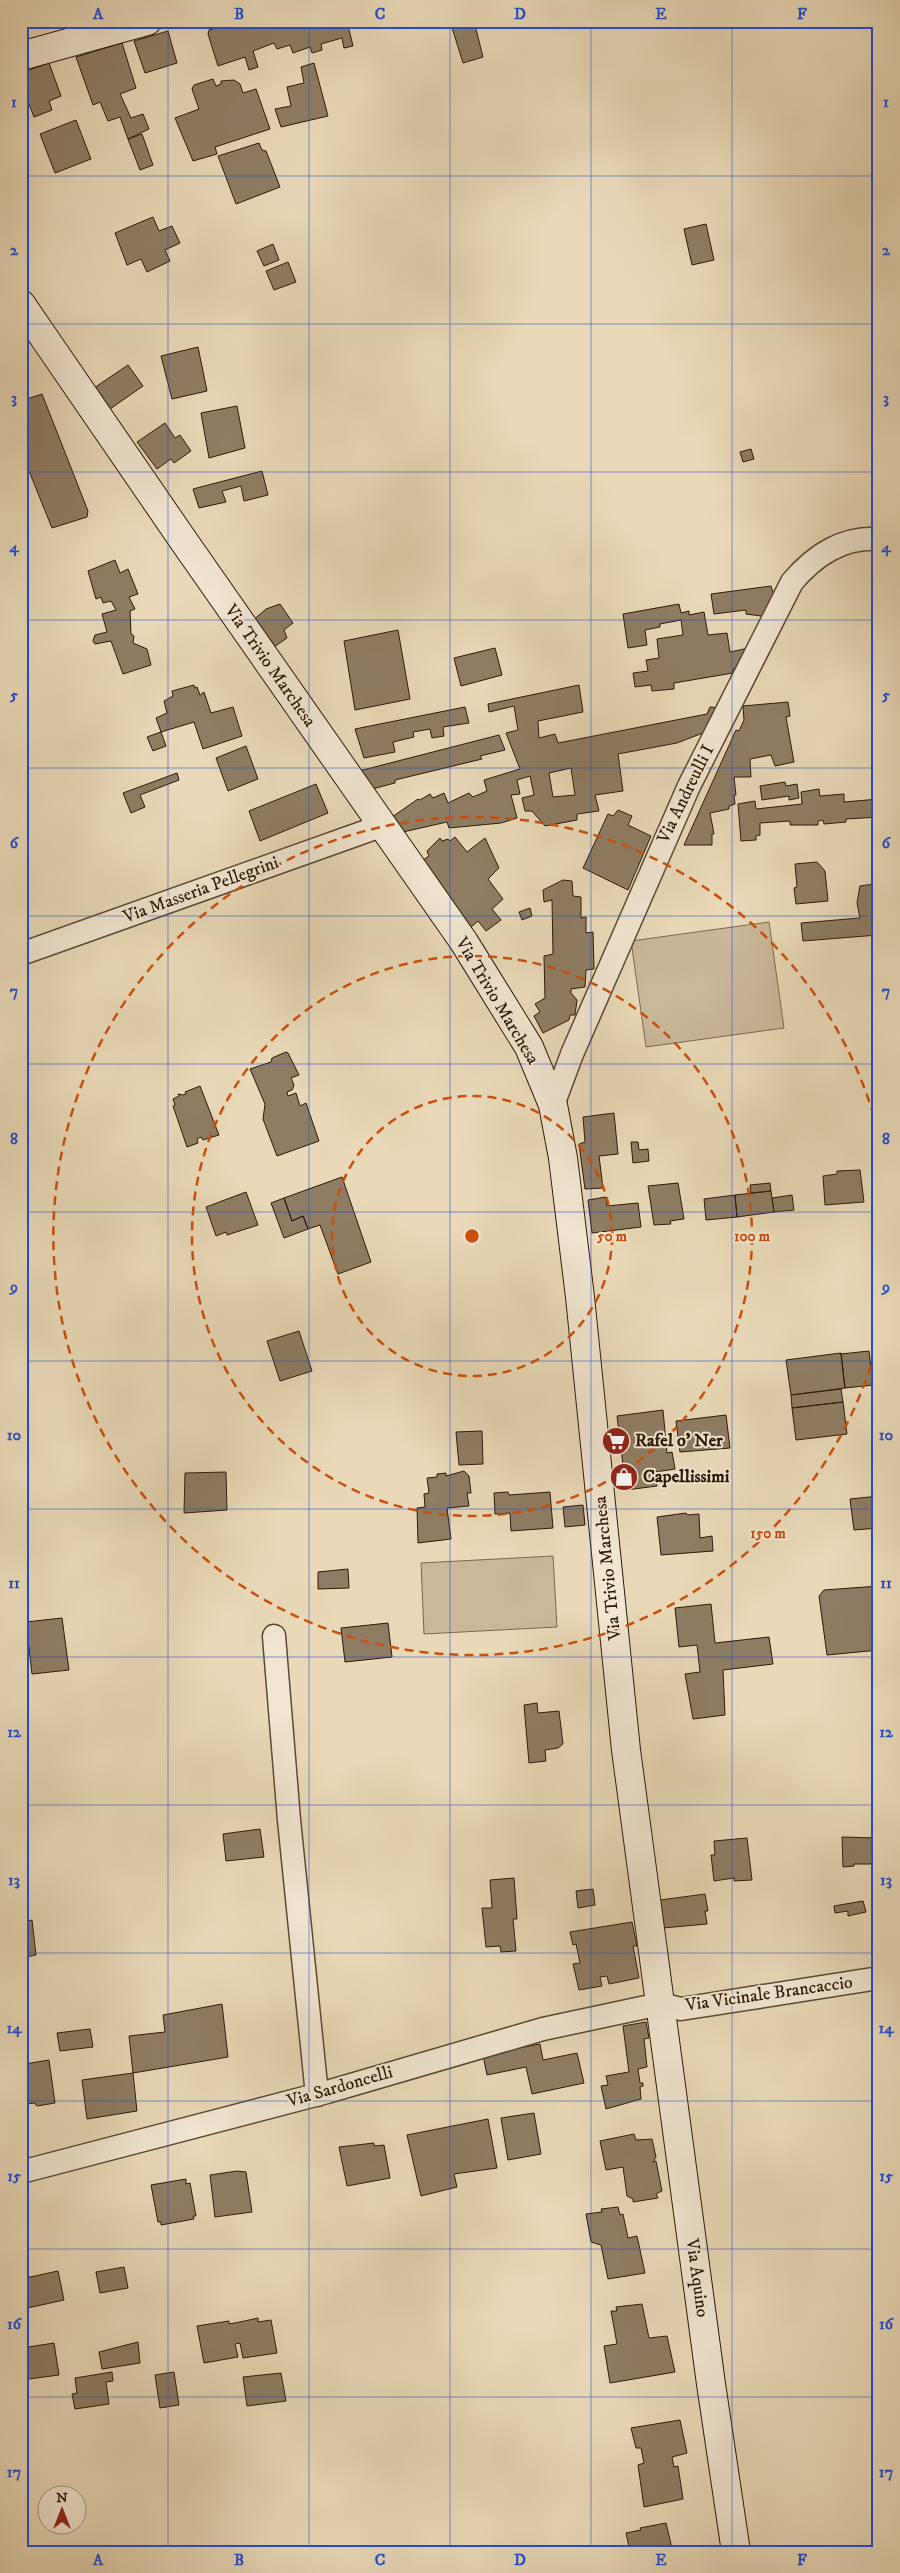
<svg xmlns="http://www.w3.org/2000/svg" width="900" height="2573" viewBox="0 0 900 2573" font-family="'IM FELL DW Pica',serif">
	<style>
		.green { fill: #c9b89a; stroke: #7a6851 }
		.building { fill: #8e7d64; stroke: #2c1908; fill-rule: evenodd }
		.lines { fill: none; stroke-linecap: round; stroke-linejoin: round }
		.street-casing { stroke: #5b4934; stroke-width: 25 }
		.secondary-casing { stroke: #2c1908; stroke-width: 30 }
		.street { stroke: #f1e6d1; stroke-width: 22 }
		.secondary { stroke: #f1e6d1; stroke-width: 28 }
		.grid { fill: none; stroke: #1d4ed8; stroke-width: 1; stroke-opacity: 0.55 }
		.ring { fill: none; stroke: #cc4f0b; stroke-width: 2.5; stroke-dasharray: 9 6 }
		.labels { text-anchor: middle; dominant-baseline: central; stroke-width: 4; stroke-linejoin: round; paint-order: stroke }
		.street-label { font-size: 18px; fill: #2c1908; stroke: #f1e6d1 }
		.poi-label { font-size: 18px; font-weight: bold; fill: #2c1908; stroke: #f1e6d1; text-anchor: start }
		.centre { fill: #cc4f0b; stroke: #f1e6d1; stroke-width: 2.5 }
		.ring-label { font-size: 15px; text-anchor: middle; font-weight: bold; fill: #cc4f0b; stroke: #f1e6d1; stroke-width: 4; stroke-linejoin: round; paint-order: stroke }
		.neatline { fill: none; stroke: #1d4ed8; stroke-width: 2 }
		.grid-label { font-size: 16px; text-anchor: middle; font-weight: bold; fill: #1d4ed8 }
	</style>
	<rect width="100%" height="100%" fill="#e9d9b8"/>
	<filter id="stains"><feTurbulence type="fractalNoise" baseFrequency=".004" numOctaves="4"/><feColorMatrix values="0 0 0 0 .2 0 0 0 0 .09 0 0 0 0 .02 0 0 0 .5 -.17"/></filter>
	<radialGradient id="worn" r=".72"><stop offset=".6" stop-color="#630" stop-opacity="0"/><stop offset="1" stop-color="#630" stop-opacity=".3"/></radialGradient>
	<path class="green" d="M 769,922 L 784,1028 L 646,1047 L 631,941 Z
		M 553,1556 L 557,1627 L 424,1634 L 421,1563 Z"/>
	<path class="building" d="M 238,21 L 347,21 L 353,46 L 344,48 L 342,38 L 321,44 L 322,50 L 312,53 L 310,47 L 293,53 L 290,45 L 277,49 L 274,43 L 253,51 L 258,67 L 249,70 L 245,57 L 218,66 L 208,34 L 209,30 Z
		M 450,21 L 474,21 L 483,57 L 463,63 Z
		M 168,31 L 177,63 L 145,73 L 134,41 Z
		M 122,43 L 136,88 L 120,94 L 131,118 L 143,114 L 149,129 L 128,139 L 120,117 L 108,121 L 100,102 L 93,105 L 76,57 Z
		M 49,63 L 61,96 L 49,101 L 52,110 L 34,117 L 21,83 L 21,73 Z
		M 314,63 L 328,116 L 281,127 L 275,109 L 291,106 L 287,87 L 304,83 L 301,67 Z
		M 213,79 L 216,86 L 221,84 L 221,81 L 234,80 L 240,84 L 243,93 L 256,89 L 270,129 L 215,147 L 217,154 L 193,161 L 175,118 L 199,109 L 192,89 L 194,85 Z
		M 76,120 L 91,159 L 55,173 L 40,134 Z
		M 142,134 L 153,165 L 140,170 L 128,139 Z
		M 259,143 L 262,150 L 266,151 L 280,187 L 236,204 L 218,156 Z
		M 153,217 L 159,231 L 172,226 L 180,243 L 165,250 L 170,261 L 147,272 L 141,259 L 127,265 L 115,233 Z
		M 706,224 L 714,260 L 692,265 L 684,229 Z
		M 273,244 L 279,260 L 264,266 L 257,251 Z
		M 288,262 L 296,282 L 274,290 L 266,271 Z
		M 198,347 L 207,391 L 172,399 L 161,356 Z
		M 128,365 L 143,386 L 110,409 L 94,388 Z
		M 42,394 L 88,511 L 87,517 L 52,528 L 29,471 L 21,474 L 21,455 L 25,454 L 21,445 L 21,401 Z
		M 237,406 L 245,448 L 209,458 L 201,413 Z
		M 165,423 L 175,438 L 180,435 L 191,451 L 174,463 L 171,459 L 157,469 L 137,442 Z
		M 751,449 L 754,459 L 743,462 L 740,452 Z
		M 262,471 L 268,495 L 244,501 L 241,486 L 222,491 L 226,502 L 199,508 L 193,489 Z
		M 115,560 L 120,573 L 128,569 L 138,594 L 129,597 L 135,609 L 130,611 L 131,634 L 134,636 L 133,643 L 147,649 L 151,665 L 123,674 L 111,641 L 95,644 L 93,641 L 95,635 L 107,632 L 102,614 L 116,610 L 111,601 L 103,603 L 101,597 L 96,599 L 88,571 Z
		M 771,586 L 776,603 L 768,617 L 746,614 L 746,610 L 714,614 L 711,594 Z
		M 280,604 L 293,623 L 284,630 L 287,638 L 271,649 L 251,622 L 266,609 Z
		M 679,604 L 681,613 L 689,611 L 689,615 L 704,612 L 708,635 L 727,633 L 730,652 L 749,648 L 740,668 L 733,669 L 733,673 L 674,683 L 674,689 L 652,691 L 651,685 L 635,687 L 633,673 L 648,671 L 646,660 L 659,658 L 657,639 L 683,635 L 681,620 L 660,624 L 660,627 L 645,630 L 647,645 L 628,648 L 623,614 Z
		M 398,630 L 410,699 L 355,710 L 344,641 Z
		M 495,648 L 502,675 L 461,686 L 454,658 Z
		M 194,685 L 195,688 L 197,687 L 200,695 L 204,692 L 211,713 L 233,707 L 242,736 L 203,749 L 194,722 L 161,732 L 156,718 L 167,713 L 164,701 L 173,696 L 172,691 Z
		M 579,685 L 583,712 L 538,721 L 539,738 L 555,734 L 558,743 L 707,714 L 710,707 L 720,708 L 708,731 L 677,743 L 618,754 L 623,791 L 595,795 L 599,811 L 577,814 L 577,820 L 545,826 L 532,811 L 525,811 L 522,798 L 534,795 L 530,776 L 517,780 L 520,794 L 511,795 L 517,818 L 501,823 L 449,828 L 447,822 L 403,832 L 392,817 L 418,799 L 420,800 L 430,794 L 433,798 L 444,793 L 448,803 L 469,793 L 473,797 L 487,791 L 484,780 L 520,769 L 506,733 L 518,730 L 514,706 L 489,712 L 488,704 ZM 571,768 L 575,795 L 553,797 L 549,773 Z
		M 788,702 L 790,716 L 786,717 L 794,762 L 775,766 L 771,755 L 750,759 L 751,777 L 734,777 L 736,795 L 734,795 L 735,804 L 729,806 L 729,809 L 710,813 L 714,834 L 712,834 L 712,845 L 684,845 L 736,730 L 739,731 L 744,720 L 743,706 Z
		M 465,707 L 469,723 L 443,727 L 444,736 L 432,738 L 430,729 L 413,732 L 414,737 L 393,742 L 395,752 L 364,758 L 355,729 Z
		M 161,732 L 166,746 L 153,751 L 147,737 Z
		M 499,735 L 505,750 L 480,756 L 482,759 L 395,780 L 395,783 L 372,789 L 359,771 Z
		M 246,746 L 258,779 L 228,791 L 216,758 Z
		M 177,773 L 179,780 L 140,795 L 145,807 L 131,813 L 123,793 Z
		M 785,782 L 786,786 L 797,784 L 799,798 L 789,800 L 789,796 L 762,800 L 760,786 Z
		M 316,784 L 328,813 L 260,841 L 249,811 Z
		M 819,789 L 820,796 L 844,794 L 844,802 L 879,799 L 879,817 L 846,819 L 846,822 L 824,824 L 823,820 L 818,821 L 818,825 L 790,825 L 790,821 L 760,823 L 760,835 L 756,836 L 756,840 L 741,841 L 738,804 L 755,801 L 756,809 L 802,804 L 801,792 Z
		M 618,810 L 632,816 L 628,825 L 651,836 L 628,890 L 583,868 L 608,814 L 613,816 Z
		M 455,837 L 467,852 L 485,838 L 499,868 L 488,879 L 503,899 L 492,909 L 501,920 L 486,931 L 478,921 L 471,927 L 423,860 L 429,856 L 427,851 L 440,838 L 442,841 L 448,839 L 450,841 Z
		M 817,862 L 825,871 L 828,901 L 796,904 L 794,888 L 797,887 L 795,864 Z
		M 563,880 L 572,881 L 573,896 L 581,897 L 581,918 L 586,917 L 586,933 L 593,932 L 594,969 L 586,970 L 585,987 L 571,989 L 571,993 L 577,1000 L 575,1015 L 570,1015 L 569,1020 L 543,1033 L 534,1016 L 540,1012 L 535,1004 L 545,998 L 544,956 L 553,954 L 552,900 L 544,902 L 543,890 Z
		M 874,884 L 878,918 L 876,918 L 878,935 L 803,941 L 801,923 L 860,918 L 857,903 L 860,886 Z
		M 530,908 L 532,916 L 522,920 L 519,912 Z
		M 286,1052 L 288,1053 L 299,1075 L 291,1078 L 294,1085 L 292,1090 L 287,1092 L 288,1096 L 296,1093 L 300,1106 L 306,1103 L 319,1141 L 277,1156 L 263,1119 L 265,1104 L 250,1069 L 271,1062 L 272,1058 Z
		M 200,1086 L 219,1135 L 203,1140 L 201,1137 L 197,1139 L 198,1143 L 187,1147 L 173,1106 L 175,1105 L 173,1099 L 179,1096 L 178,1094 L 183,1095 L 186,1094 L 185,1092 Z
		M 614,1113 L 618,1154 L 599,1156 L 603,1188 L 585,1189 L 579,1144 L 585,1142 L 583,1117 Z
		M 631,1142 L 638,1142 L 639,1150 L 648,1149 L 649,1161 L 633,1163 Z
		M 860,1170 L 864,1202 L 825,1205 L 823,1176 L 837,1174 L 837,1171 Z
		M 342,1177 L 371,1262 L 338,1274 L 320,1225 L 308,1229 L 303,1216 L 292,1221 L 284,1198 Z
		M 678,1183 L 684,1219 L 670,1221 L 671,1224 L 654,1225 L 648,1186 Z
		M 770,1183 L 771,1191 L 751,1193 L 750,1185 Z
		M 771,1191 L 774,1212 L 737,1217 L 735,1195 Z
		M 246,1192 L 258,1225 L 227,1235 L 226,1232 L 216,1236 L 206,1207 Z
		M 735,1195 L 737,1217 L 706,1220 L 704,1199 Z
		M 792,1195 L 794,1210 L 774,1212 L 772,1198 Z
		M 606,1197 L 607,1206 L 638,1203 L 641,1227 L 592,1233 L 588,1200 Z
		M 284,1198 L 292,1221 L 303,1216 L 308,1229 L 284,1238 L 271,1203 Z
		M 876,1227 L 879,1227 L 879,1261 Z
		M 299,1331 L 312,1371 L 280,1381 L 267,1341 Z
		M 869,1351 L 873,1385 L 845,1388 L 841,1354 Z
		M 841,1353 L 845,1388 L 791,1395 L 786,1360 Z
		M 841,1389 L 843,1402 L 792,1408 L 791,1395 Z
		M 843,1402 L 847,1434 L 796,1440 L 792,1408 Z
		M 663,1410 L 667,1453 L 672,1452 L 675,1469 L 655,1472 L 657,1486 L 626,1490 L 617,1416 Z
		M 726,1415 L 730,1448 L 680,1452 L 676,1421 Z
		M 482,1431 L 483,1464 L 459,1465 L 456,1432 Z
		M 464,1471 L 469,1476 L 471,1493 L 467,1493 L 469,1506 L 447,1508 L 451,1539 L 418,1543 L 417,1508 L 425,1507 L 424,1494 L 429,1493 L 427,1478 L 437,1477 L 437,1474 L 446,1473 L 446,1476 Z
		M 226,1472 L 227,1510 L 184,1513 L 185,1473 Z
		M 508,1492 L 509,1495 L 550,1492 L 553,1528 L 511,1531 L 510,1513 L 495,1514 L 494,1493 Z
		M 879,1496 L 879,1528 L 854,1530 L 850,1499 Z
		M 583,1505 L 585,1525 L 565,1527 L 563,1507 Z
		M 686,1513 L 687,1515 L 699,1514 L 700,1538 L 712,1536 L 713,1551 L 661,1555 L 657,1517 Z
		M 348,1569 L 349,1588 L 318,1589 L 318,1572 Z
		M 879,1586 L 879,1650 L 827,1655 L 819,1596 L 824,1590 Z
		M 711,1604 L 715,1643 L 769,1637 L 773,1664 L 723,1670 L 725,1715 L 693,1719 L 685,1674 L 700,1672 L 697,1645 L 679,1647 L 675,1608 Z
		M 62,1618 L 69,1670 L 32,1674 L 26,1622 Z
		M 388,1623 L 392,1657 L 345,1662 L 341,1628 Z
		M 537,1703 L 538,1713 L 559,1711 L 563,1744 L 558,1748 L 545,1750 L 546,1761 L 529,1763 L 524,1705 Z
		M 876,1825 L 879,1825 L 879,1864 L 854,1864 L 854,1866 L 843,1867 L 842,1837 L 877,1838 Z
		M 260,1829 L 264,1857 L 226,1861 L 223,1834 Z
		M 747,1838 L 752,1880 L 734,1881 L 734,1878 L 714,1881 L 711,1855 L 715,1855 L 714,1841 Z
		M 514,1878 L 517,1919 L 513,1919 L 516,1951 L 501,1952 L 500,1946 L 486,1947 L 482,1908 L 492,1908 L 490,1880 Z
		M 593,1889 L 595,1905 L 578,1908 L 576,1891 Z
		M 705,1894 L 708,1911 L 705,1911 L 707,1924 L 663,1928 L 660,1900 Z
		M 863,1901 L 866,1912 L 848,1916 L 848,1911 L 835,1913 L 834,1906 Z
		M 32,1920 L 36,1955 L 21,1958 L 21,1923 Z
		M 632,1922 L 637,1946 L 633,1946 L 639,1978 L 609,1984 L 607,1976 L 600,1977 L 602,1986 L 579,1990 L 573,1964 L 580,1963 L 576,1944 L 573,1945 L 570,1932 Z
		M 222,2004 L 228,2057 L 133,2073 L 129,2036 L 165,2032 L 163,2015 Z
		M 646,2022 L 649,2038 L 644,2039 L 647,2067 L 638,2069 L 640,2083 L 643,2083 L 643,2086 L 640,2087 L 641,2099 L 606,2109 L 601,2086 L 608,2085 L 606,2076 L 629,2072 L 623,2026 Z
		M 90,2029 L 93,2047 L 60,2051 L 57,2033 Z
		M 540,2044 L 543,2060 L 577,2053 L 584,2083 L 532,2094 L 526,2067 L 487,2075 L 483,2055 Z
		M 49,2060 L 55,2103 L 37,2106 L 34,2103 L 21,2105 L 21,2061 L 24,2061 L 25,2064 Z
		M 133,2073 L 137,2111 L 87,2119 L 82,2080 Z
		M 534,2113 L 541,2154 L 508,2160 L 501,2118 Z
		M 488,2119 L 497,2168 L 454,2174 L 457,2187 L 421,2196 L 407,2135 Z
		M 634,2134 L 636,2140 L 652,2139 L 656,2157 L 653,2162 L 656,2161 L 662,2191 L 656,2194 L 658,2198 L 633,2202 L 633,2199 L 627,2196 L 623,2167 L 606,2170 L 600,2141 Z
		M 374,2143 L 374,2146 L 384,2145 L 390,2178 L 347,2186 L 339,2147 Z
		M 237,2171 L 246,2172 L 252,2212 L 215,2217 L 210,2175 Z
		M 186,2179 L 186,2184 L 190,2183 L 196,2216 L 193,2216 L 194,2219 L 161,2225 L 161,2222 L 158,2222 L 151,2185 Z
		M 618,2207 L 620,2215 L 623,2214 L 628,2238 L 637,2236 L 645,2273 L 608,2279 L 601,2245 L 591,2242 L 586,2214 L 602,2212 L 601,2209 Z
		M 124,2267 L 128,2288 L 100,2293 L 96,2272 Z
		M 58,2271 L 64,2300 L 23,2309 L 21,2279 Z
		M 642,2304 L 649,2338 L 667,2336 L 675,2372 L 610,2383 L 604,2346 L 617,2344 L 611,2311 L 617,2311 L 616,2307 Z
		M 258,2318 L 258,2322 L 271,2320 L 277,2353 L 243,2358 L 240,2343 L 235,2344 L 238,2357 L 204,2363 L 197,2326 L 229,2321 L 229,2324 L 240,2322 Z
		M 138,2342 L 140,2363 L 102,2369 L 99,2352 Z
		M 54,2343 L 59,2375 L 21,2380 L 22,2348 Z
		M 112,2372 L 113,2381 L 106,2382 L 109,2404 L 75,2409 L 72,2394 L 77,2393 L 75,2378 Z
		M 174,2372 L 179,2405 L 160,2408 L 155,2375 Z
		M 281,2373 L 286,2401 L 247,2406 L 243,2377 Z
		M 680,2420 L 687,2453 L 672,2457 L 674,2467 L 678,2466 L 683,2499 L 644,2507 L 638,2465 L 644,2463 L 641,2448 L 636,2448 L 631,2428 Z
		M 666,2523 L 673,2552 L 630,2552 L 626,2533 L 641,2530 L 640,2528 Z"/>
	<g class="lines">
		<defs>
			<path id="street" d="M 21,954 L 381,826
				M 553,1105 L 572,1054 L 689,786 L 792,582 C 815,555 842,537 879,539
				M 274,1636 L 289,1820 L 317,2095
				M 21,2172 L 327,2092 L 543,2029 L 660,2004 L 681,2009 L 879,1978"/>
			<path id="secondary" d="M 21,56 L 147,21
				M 21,304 L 183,540 L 464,942 L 529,1047 L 553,1105 L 563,1158 L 580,1297 L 626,1750 L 711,2384 L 736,2552"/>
		</defs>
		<use href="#street" class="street-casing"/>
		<use href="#secondary" class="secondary-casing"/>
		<use href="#street" class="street"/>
		<use href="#secondary" class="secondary"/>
	</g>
	<path class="grid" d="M 168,21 L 168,2552M 309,21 L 309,2552M 450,21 L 450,2552M 591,21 L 591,2552M 732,21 L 732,2552M 21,176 L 879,176M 21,324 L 879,324M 21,472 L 879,472M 21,620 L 879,620M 21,768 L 879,768M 21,916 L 879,916M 21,1064 L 879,1064M 21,1212 L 879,1212M 21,1361 L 879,1361M 21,1509 L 879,1509M 21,1657 L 879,1657M 21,1805 L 879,1805M 21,1953 L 879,1953M 21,2101 L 879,2101M 21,2249 L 879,2249M 21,2397 L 879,2397"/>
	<g class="ring">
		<circle cx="472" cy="1236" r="140"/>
		<circle cx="472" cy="1236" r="280"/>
		<path d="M879 1337A419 419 0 1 1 879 1135"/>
	</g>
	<defs>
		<symbol id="supermarket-disc" viewBox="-11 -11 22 22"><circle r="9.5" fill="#8f2418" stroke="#f1e6d1"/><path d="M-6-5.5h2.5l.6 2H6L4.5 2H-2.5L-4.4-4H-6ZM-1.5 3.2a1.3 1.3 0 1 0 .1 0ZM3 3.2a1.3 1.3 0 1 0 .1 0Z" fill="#fff"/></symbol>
		<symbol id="shop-disc" viewBox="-11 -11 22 22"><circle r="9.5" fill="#8f2418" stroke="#f1e6d1"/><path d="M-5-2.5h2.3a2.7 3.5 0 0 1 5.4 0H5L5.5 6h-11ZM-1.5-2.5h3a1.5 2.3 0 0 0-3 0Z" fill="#fff"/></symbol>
	</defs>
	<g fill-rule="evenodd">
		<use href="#supermarket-disc" x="600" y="1425" width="32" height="32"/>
		<use href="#shop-disc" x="608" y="1461" width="32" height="32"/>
	</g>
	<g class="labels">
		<g class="street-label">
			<text transform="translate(270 666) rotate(55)">Via Trivio Marchesa</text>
			<text transform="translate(686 794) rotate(-64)">Via Andreulli I</text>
			<text transform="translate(201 890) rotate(-20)">Via Masseria Pellegrini</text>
			<text transform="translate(497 1001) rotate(59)">Via Trivio Marchesa</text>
			<text transform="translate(608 1568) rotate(-96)">Via Trivio Marchesa</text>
			<text transform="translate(769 1994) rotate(-8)">Via Vicinale Brancaccio</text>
			<text transform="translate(340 2087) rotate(-16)">Via Sardoncelli</text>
			<text transform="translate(697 2278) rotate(82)">Via Aquino</text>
		</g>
		<g class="poi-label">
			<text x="635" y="1441">Rafel o' Ner</text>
			<text x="643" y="1477">Capellissimi</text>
		</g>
	</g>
	<circle cx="472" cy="1236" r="8" class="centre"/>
	<g class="ring-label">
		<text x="612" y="1241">50 m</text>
		<text x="752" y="1241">100 m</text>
		<text x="768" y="1538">150 m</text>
	</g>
	<rect width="900" height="2573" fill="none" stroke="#e9d9b8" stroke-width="55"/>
	<g transform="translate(62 2510)"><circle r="24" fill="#f1e6d1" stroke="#a29481"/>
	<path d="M0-4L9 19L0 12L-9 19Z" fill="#8f2418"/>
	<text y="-8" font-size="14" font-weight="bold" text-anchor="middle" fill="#2c1908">N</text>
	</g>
	<rect x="28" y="28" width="844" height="2518" class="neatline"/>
	<g class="grid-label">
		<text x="98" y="19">A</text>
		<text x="239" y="19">B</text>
		<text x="380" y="19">C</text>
		<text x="520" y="19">D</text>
		<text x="661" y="19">E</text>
		<text x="802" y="19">F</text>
		<text x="14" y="107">1</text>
		<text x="886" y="107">1</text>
		<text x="14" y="255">2</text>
		<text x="886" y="255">2</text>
		<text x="14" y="403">3</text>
		<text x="886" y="403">3</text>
		<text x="14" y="552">4</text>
		<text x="886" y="552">4</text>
		<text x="14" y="700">5</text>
		<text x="886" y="700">5</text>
		<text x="14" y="848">6</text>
		<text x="886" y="848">6</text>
		<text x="14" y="996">7</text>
		<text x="886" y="996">7</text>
		<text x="14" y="1144">8</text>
		<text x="886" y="1144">8</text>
		<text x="14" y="1292">9</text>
		<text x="886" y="1292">9</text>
		<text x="14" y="1440">10</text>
		<text x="886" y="1440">10</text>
		<text x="14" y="1588">11</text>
		<text x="886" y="1588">11</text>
		<text x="14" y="1737">12</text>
		<text x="886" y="1737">12</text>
		<text x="14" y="1885">13</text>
		<text x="886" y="1885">13</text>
		<text x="14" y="2033">14</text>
		<text x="886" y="2033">14</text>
		<text x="14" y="2181">15</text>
		<text x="886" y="2181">15</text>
		<text x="14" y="2329">16</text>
		<text x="886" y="2329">16</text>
		<text x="14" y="2477">17</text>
		<text x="886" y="2477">17</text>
		<text x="98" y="2565">A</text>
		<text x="239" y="2565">B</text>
		<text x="380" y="2565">C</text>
		<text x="520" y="2565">D</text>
		<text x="661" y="2565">E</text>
		<text x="802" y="2565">F</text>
	</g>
	<rect width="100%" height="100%" filter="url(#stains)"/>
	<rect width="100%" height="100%" fill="url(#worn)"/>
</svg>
